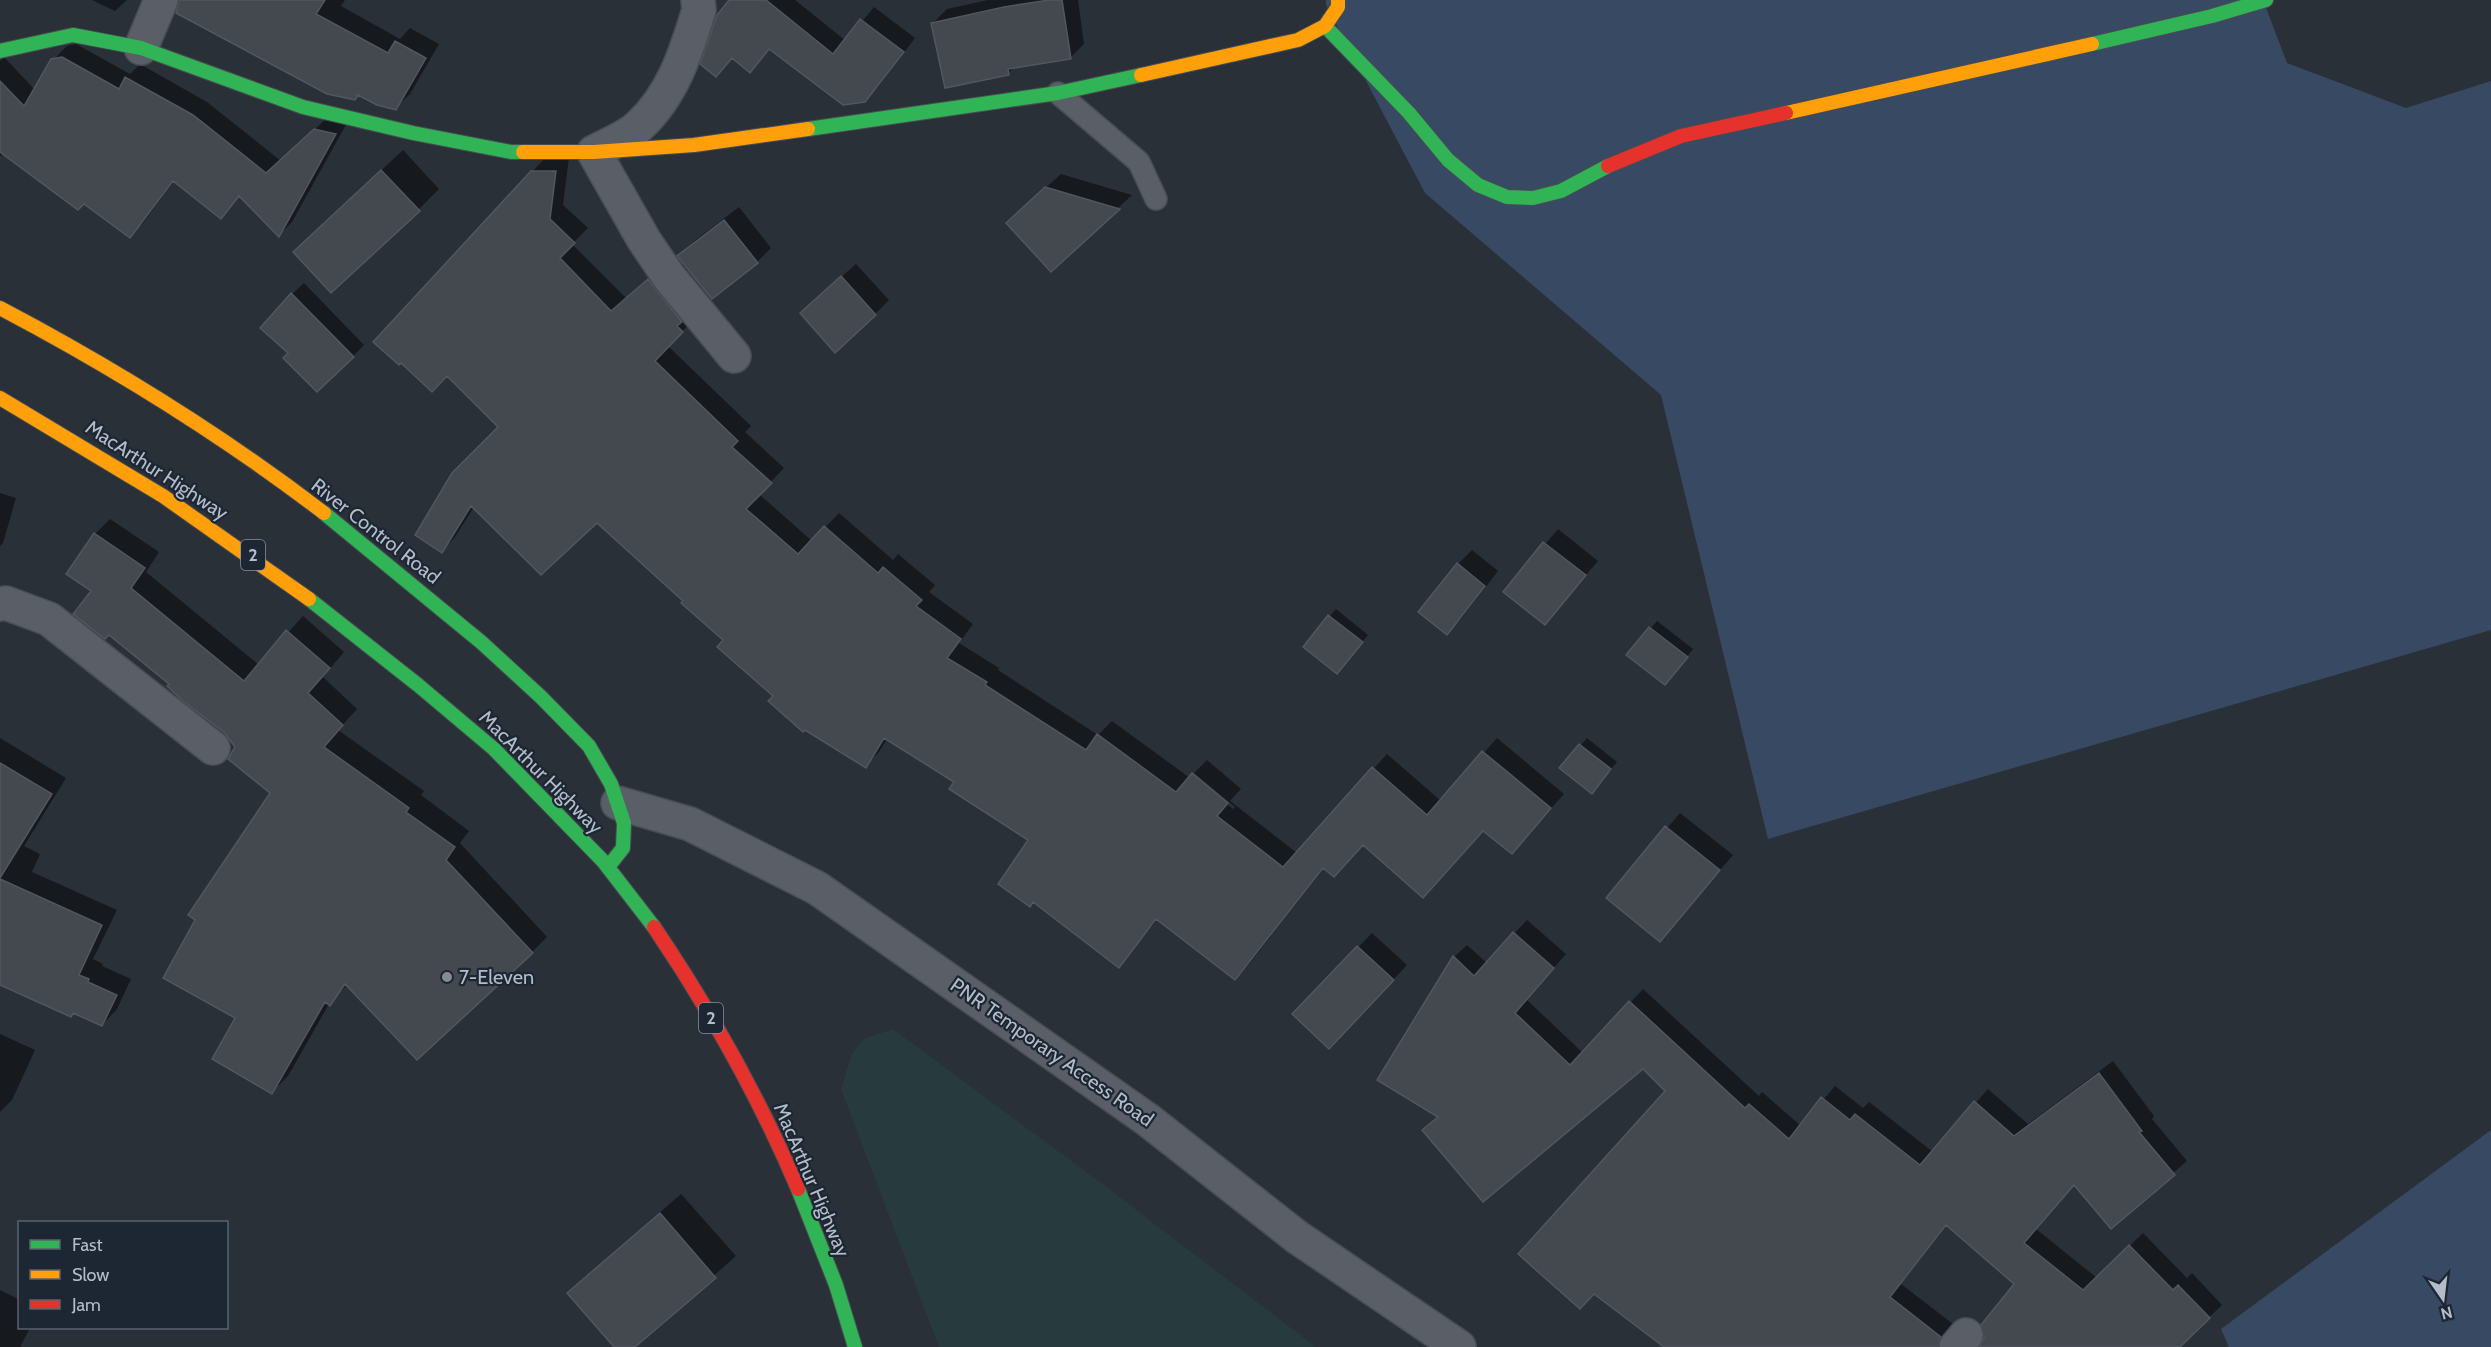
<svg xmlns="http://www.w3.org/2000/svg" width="2491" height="1347" viewBox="0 0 2491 1347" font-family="Cabin,sans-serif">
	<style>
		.green { fill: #273a3e }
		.water { fill: #384963 }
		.shadow { fill: #0007 }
		.building { fill: #444950; stroke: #52575f; stroke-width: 1.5 }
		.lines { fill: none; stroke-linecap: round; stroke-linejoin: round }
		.lane-casing { stroke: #484c53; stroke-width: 24 }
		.street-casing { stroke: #484c53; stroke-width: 36 }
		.fast-casing { stroke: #484c53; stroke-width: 16 }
		.slow-casing { stroke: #484c53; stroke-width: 16 }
		.jam-casing { stroke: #484c53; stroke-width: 16 }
		.lane { stroke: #5a5e66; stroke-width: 21 }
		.street { stroke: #5a5e66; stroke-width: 33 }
		.fast { stroke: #30b455; stroke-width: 14 }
		.slow { stroke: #ff9f0a; stroke-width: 14 }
		.jam { stroke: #e5322d; stroke-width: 14 }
		.poi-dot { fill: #848b96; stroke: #1d2633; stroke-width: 2 }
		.labels { text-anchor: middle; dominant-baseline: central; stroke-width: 4.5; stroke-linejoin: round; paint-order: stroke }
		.shield { fill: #1d2633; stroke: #878f9c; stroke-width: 1.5 }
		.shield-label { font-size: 18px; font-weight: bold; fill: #b4bcc9 }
		.street-label { font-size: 20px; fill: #b4bcc9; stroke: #1d2633 }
		.poi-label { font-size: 20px; fill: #b4bcc9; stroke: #1d2633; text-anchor: start }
	</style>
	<rect width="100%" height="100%" fill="#2a3038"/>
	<path class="green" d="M 893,1029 L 1101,1183 L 1316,1347 L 939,1347 L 841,1089 L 852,1054 L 863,1039 Z"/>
	<path class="water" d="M 1326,0 L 2263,0 L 2287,63 L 2406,108 L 2491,81 L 2491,630 L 1768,839 L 1661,395 L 1425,193 L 1326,5 Z
		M 2491,1130 L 2491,1347 L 2229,1347 L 2221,1329 Z"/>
	<path class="shadow" d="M 92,0 L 127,0 L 115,11 Z
		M 180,0 L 345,0 L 341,6 L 400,39 L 410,28 L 439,44 L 410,94 L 395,108 Z
		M 731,0 L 795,0 L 846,41 L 874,7 L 915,38 L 878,87 L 864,100 L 770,48 L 750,71 L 733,57 L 716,75 Z
		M 988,0 L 1078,0 L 1084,44 L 1070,58 L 1015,67 L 1008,73 L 933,23 L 947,9 Z
		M 76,44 L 130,74 L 140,64 L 207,102 L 281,161 L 329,116 L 348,121 L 292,222 L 279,235 L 241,195 L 221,217 L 175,180 L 143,223 L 129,236 L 84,202 L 4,153 L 0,156 L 0,61 L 4,57 L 35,90 L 53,60 L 67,46 Z
		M 403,150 L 439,189 L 418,210 L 315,232 Z
		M 546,157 L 569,157 L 563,205 L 588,228 L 572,244 L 626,298 L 662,266 L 696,317 L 668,346 L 751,426 L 745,432 L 784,468 L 759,494 L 812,541 L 839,513 L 893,560 L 898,554 L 935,585 L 929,592 L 973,624 L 959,643 L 999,668 L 998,670 L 1098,735 L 1112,721 L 1190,778 L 1192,775 L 1233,809 L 1235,807 L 1194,773 L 1207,760 L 1241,789 L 1230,801 L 1297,853 L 1387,754 L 1441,801 L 1497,738 L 1564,794 L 1512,852 L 1484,829 L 1423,896 L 1363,844 L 1325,867 L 1249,964 L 1235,978 L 1158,919 L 1119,966 L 1030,840 L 956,781 L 887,739 L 879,752 L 865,766 L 775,695 L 725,640 L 685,600 L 597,521 L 474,507 L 455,537 L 442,551 L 500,427 L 448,374 L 401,361 L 532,172 Z
		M 1061,174 L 1132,195 L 1051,270 L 1022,209 Z
		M 739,207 L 771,248 L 757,262 L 712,297 L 679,256 L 693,242 Z
		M 856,264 L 889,300 L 875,314 L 816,299 Z
		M 304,283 L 364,345 L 353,356 L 290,353 L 292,294 Z
		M 0,493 L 16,498 L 3,543 L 0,546 Z
		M 110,519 L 159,552 L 146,572 L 259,665 L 303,616 L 344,652 L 323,677 L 357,709 L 338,730 L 424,791 L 421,795 L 469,831 L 460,843 L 547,937 L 532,952 L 348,984 L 329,1004 L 288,1076 L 272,1092 L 237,1017 L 272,792 L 226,733 L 171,684 L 93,590 L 95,534 Z
		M 1558,529 L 1598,561 L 1545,623 L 1505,592 Z
		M 1472,550 L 1498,571 L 1461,619 L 1447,633 L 1458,564 Z
		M 1336,609 L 1368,635 L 1344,665 L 1305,646 Z
		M 1657,621 L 1693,649 L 1671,677 L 1628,655 Z
		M 0,738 L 66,778 L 24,846 L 40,854 L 32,872 L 117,910 L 93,959 L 103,964 L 102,966 L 131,979 L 117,1009 L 102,1025 L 74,1012 L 71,1015 L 0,984 Z
		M 1587,738 L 1617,762 L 1598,785 L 1561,768 Z
		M 1680,813 L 1733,855 L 1660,940 L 1608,898 Z
		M 1527,920 L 1566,954 L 1526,999 L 1583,1053 L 1643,989 L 1759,1096 L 1762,1092 L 1801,1126 L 1835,1086 L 1863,1108 L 1869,1102 L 1933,1152 L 1988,1089 L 2028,1124 L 2113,1061 L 2154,1116 L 2152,1119 L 2187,1161 L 2111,1226 L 2075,1184 L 2036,1229 L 2097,1278 L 2143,1233 L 2187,1278 L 2192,1273 L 2222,1305 L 2178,1347 L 1982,1347 L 2017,1284 L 1948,1224 L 1901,1284 L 1953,1324 L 1950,1330 L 1956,1347 L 1667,1347 L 1667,1091 L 1643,1067 L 1424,1130 L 1438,1116 L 1454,957 L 1467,945 L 1487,963 Z
		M 1372,933 L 1407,965 L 1343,1033 L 1294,1014 Z
		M 0,1034 L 35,1050 L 12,1100 L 0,1112 Z
		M 681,1194 L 736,1256 L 633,1347 L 616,1347 L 569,1293 L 590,1273 Z
		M 0,1290 L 20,1300 L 20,1328 L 30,1328 L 20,1347 L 0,1347 Z"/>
	<path class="building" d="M 179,0 L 325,0 L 316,14 L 388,53 L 395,41 L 426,58 L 396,110 L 377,105 L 358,95 L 355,100 L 327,94 L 176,13 Z
		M 729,0 L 766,0 L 833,54 L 860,19 L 904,52 L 865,102 L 843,105 L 769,49 L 750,73 L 732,58 L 716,77 L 700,64 L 717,15 Z
		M 1049,0 L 1062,0 L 1071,59 L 1008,69 L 1009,75 L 945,88 L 931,23 L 1004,7 Z
		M 62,57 L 119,89 L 125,77 L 193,115 L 266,173 L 314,129 L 336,134 L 279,237 L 239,196 L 221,219 L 173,181 L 130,238 L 84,204 L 78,210 L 0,152 L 0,81 L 24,106 L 51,59 Z
		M 381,170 L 420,211 L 331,293 L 293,252 Z
		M 531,171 L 556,171 L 550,219 L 575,243 L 560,258 L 611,311 L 648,279 L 682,322 L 677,326 L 683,332 L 655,361 L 738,441 L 732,447 L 772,483 L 746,509 L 798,554 L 824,526 L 878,573 L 883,567 L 922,600 L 916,606 L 961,639 L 947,658 L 987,682 L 985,685 L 1086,750 L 1097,734 L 1176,792 L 1192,773 L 1228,803 L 1217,816 L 1283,867 L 1372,767 L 1427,815 L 1482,751 L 1551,808 L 1512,854 L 1483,831 L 1423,898 L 1363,845 L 1334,877 L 1323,868 L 1235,980 L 1156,919 L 1119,968 L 1033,902 L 1030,907 L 998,884 L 1028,840 L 949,789 L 954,782 L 884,738 L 866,768 L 805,730 L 803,732 L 768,701 L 773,696 L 717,647 L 723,640 L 681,603 L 683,601 L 597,523 L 541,575 L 471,506 L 442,553 L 415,535 L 452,473 L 498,427 L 447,376 L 432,392 L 401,363 L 399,365 L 373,342 Z
		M 1045,187 L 1120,209 L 1051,272 L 1006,223 Z
		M 724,220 L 758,263 L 712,299 L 677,256 Z
		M 841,276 L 876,315 L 835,353 L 800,313 Z
		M 291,293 L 354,357 L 317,392 L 283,358 L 288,353 L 260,328 Z
		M 94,533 L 145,568 L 131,588 L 244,681 L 286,630 L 330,668 L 308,693 L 343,725 L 324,747 L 409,808 L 406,812 L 455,847 L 446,860 L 533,953 L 417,1060 L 345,984 L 330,1006 L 325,1002 L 272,1094 L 212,1059 L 235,1018 L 163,978 L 195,920 L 188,915 L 270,793 L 228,759 L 235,747 L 225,733 L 183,701 L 167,686 L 169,684 L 109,635 L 105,639 L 73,614 L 91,591 L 66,574 Z
		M 1543,542 L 1586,575 L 1545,625 L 1503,592 Z
		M 1457,563 L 1485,586 L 1447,635 L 1418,612 Z
		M 1328,615 L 1363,642 L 1337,674 L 1303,647 Z
		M 1649,627 L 1688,657 L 1665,685 L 1626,655 Z
		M 1579,744 L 1611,769 L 1592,794 L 1559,768 Z
		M 0,763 L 52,794 L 0,878 Z
		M 1665,826 L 1720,870 L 1660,942 L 1606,898 Z
		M 0,879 L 102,925 L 79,975 L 89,979 L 88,982 L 117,995 L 102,1026 L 73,1013 L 71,1017 L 0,985 Z
		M 1513,932 L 1554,968 L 1515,1013 L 1570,1065 L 1629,1001 L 1745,1108 L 1749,1104 L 1789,1139 L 1821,1097 L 1850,1120 L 1855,1114 L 1920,1165 L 1974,1101 L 2014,1136 L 2099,1073 L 2142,1131 L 2139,1132 L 2175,1175 L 2111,1229 L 2074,1185 L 2024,1243 L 2083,1290 L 2129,1245 L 2173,1290 L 2178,1285 L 2210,1318 L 2180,1347 L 1980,1347 L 1984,1338 L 1981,1325 L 2014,1284 L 1946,1225 L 1890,1297 L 1941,1337 L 1938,1347 L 1664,1347 L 1594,1294 L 1580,1309 L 1518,1254 L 1665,1091 L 1643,1069 L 1483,1202 L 1422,1130 L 1438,1117 L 1377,1080 L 1453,956 L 1474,976 Z
		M 1357,946 L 1394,980 L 1329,1049 L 1292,1014 Z
		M 660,1213 L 716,1278 L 635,1347 L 614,1347 L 567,1293 Z"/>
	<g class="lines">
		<defs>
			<path id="lane" d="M 1058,93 L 1139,162 L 1156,199"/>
			<path id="street" d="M 698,0 L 699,10 C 686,52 673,95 639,126 C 628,137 609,144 594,152 L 644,240 L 669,277 L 734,356
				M 141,48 L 161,0
				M 0,604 L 6,603 L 49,619 L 213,748
				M 618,803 L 690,824 L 817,888 L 1148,1120 L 1297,1237 L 1459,1347
				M 1956,1347 L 1966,1335"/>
			<path id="fast" d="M 1325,26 L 1409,113 L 1448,160 L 1478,185 L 1507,197 L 1533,198 L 1561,191 L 1608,166
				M 2092,44 L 2212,16 L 2266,0
				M 0,51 L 73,35 L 141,48 L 303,107 L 413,133 L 511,152 L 523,152
				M 808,129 L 1058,93 L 1141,75
				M 324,513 L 481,642 L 541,697 L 589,746 L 611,784 L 624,823 L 623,848 L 608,867
				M 309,599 L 418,685 L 494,749 L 603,861 L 654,927
				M 798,1189 L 836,1285 L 855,1347"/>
			<path id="slow" d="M 1141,75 L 1298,40 L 1325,26 L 1338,7 L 1338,0
				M 1786,113 L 2092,44
				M 523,152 L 594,152 L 694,145 L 808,129
				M 0,308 C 114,368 222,435 324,513
				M 0,398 L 163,496 L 309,599"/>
			<path id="jam" d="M 1608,166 L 1681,136 L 1786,113
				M 654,927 C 710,1010 759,1097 798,1189"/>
		</defs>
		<use href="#lane" class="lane-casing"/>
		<use href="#street" class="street-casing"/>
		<use href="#fast" class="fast-casing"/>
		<use href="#slow" class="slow-casing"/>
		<use href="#jam" class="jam-casing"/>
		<use href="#lane" class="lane"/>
		<use href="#street" class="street"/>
		<use href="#fast" class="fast"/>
		<use href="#slow" class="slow"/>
		<use href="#jam" class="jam"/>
	</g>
	<circle class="poi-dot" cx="447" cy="977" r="6"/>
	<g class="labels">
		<g class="shield">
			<rect x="241" y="540" width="24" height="30" rx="4.5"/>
			<rect x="699" y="1003" width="24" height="30" rx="4.5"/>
		</g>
		<g class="shield-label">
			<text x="253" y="555">2</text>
			<text x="711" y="1018">2</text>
		</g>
		<g class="street-label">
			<text transform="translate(157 470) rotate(33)">MacArthur Highway</text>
			<text transform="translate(376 531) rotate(38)">River Control Road</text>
			<text transform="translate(541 772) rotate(45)">MacArthur Highway</text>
			<text transform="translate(1052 1052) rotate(35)">PNR Temporary Access Road</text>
			<text transform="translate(812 1180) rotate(67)">MacArthur Highway</text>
		</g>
		<g class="poi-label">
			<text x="459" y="977">7-Eleven</text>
		</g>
	</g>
	<rect x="18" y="1221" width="210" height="108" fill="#1d2633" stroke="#59626f" stroke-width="1.5"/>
	<rect x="30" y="1240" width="30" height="9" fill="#30b455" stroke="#59626f" stroke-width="1.5"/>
	<text x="72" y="1251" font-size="18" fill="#b4bcc9">Fast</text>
	<rect x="30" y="1270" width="30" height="9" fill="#ff9f0a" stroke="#59626f" stroke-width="1.5"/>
	<text x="72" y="1281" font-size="18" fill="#b4bcc9">Slow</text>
	<rect x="30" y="1300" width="30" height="9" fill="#e5322d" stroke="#59626f" stroke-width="1.5"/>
	<text x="72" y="1311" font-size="18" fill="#b4bcc9">Jam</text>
	<g transform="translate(2443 1299) rotate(166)" stroke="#1d2633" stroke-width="4.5" paint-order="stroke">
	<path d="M0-4.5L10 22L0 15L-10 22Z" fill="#b4bcc9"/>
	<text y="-9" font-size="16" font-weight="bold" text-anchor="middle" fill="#b4bcc9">N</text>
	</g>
</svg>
